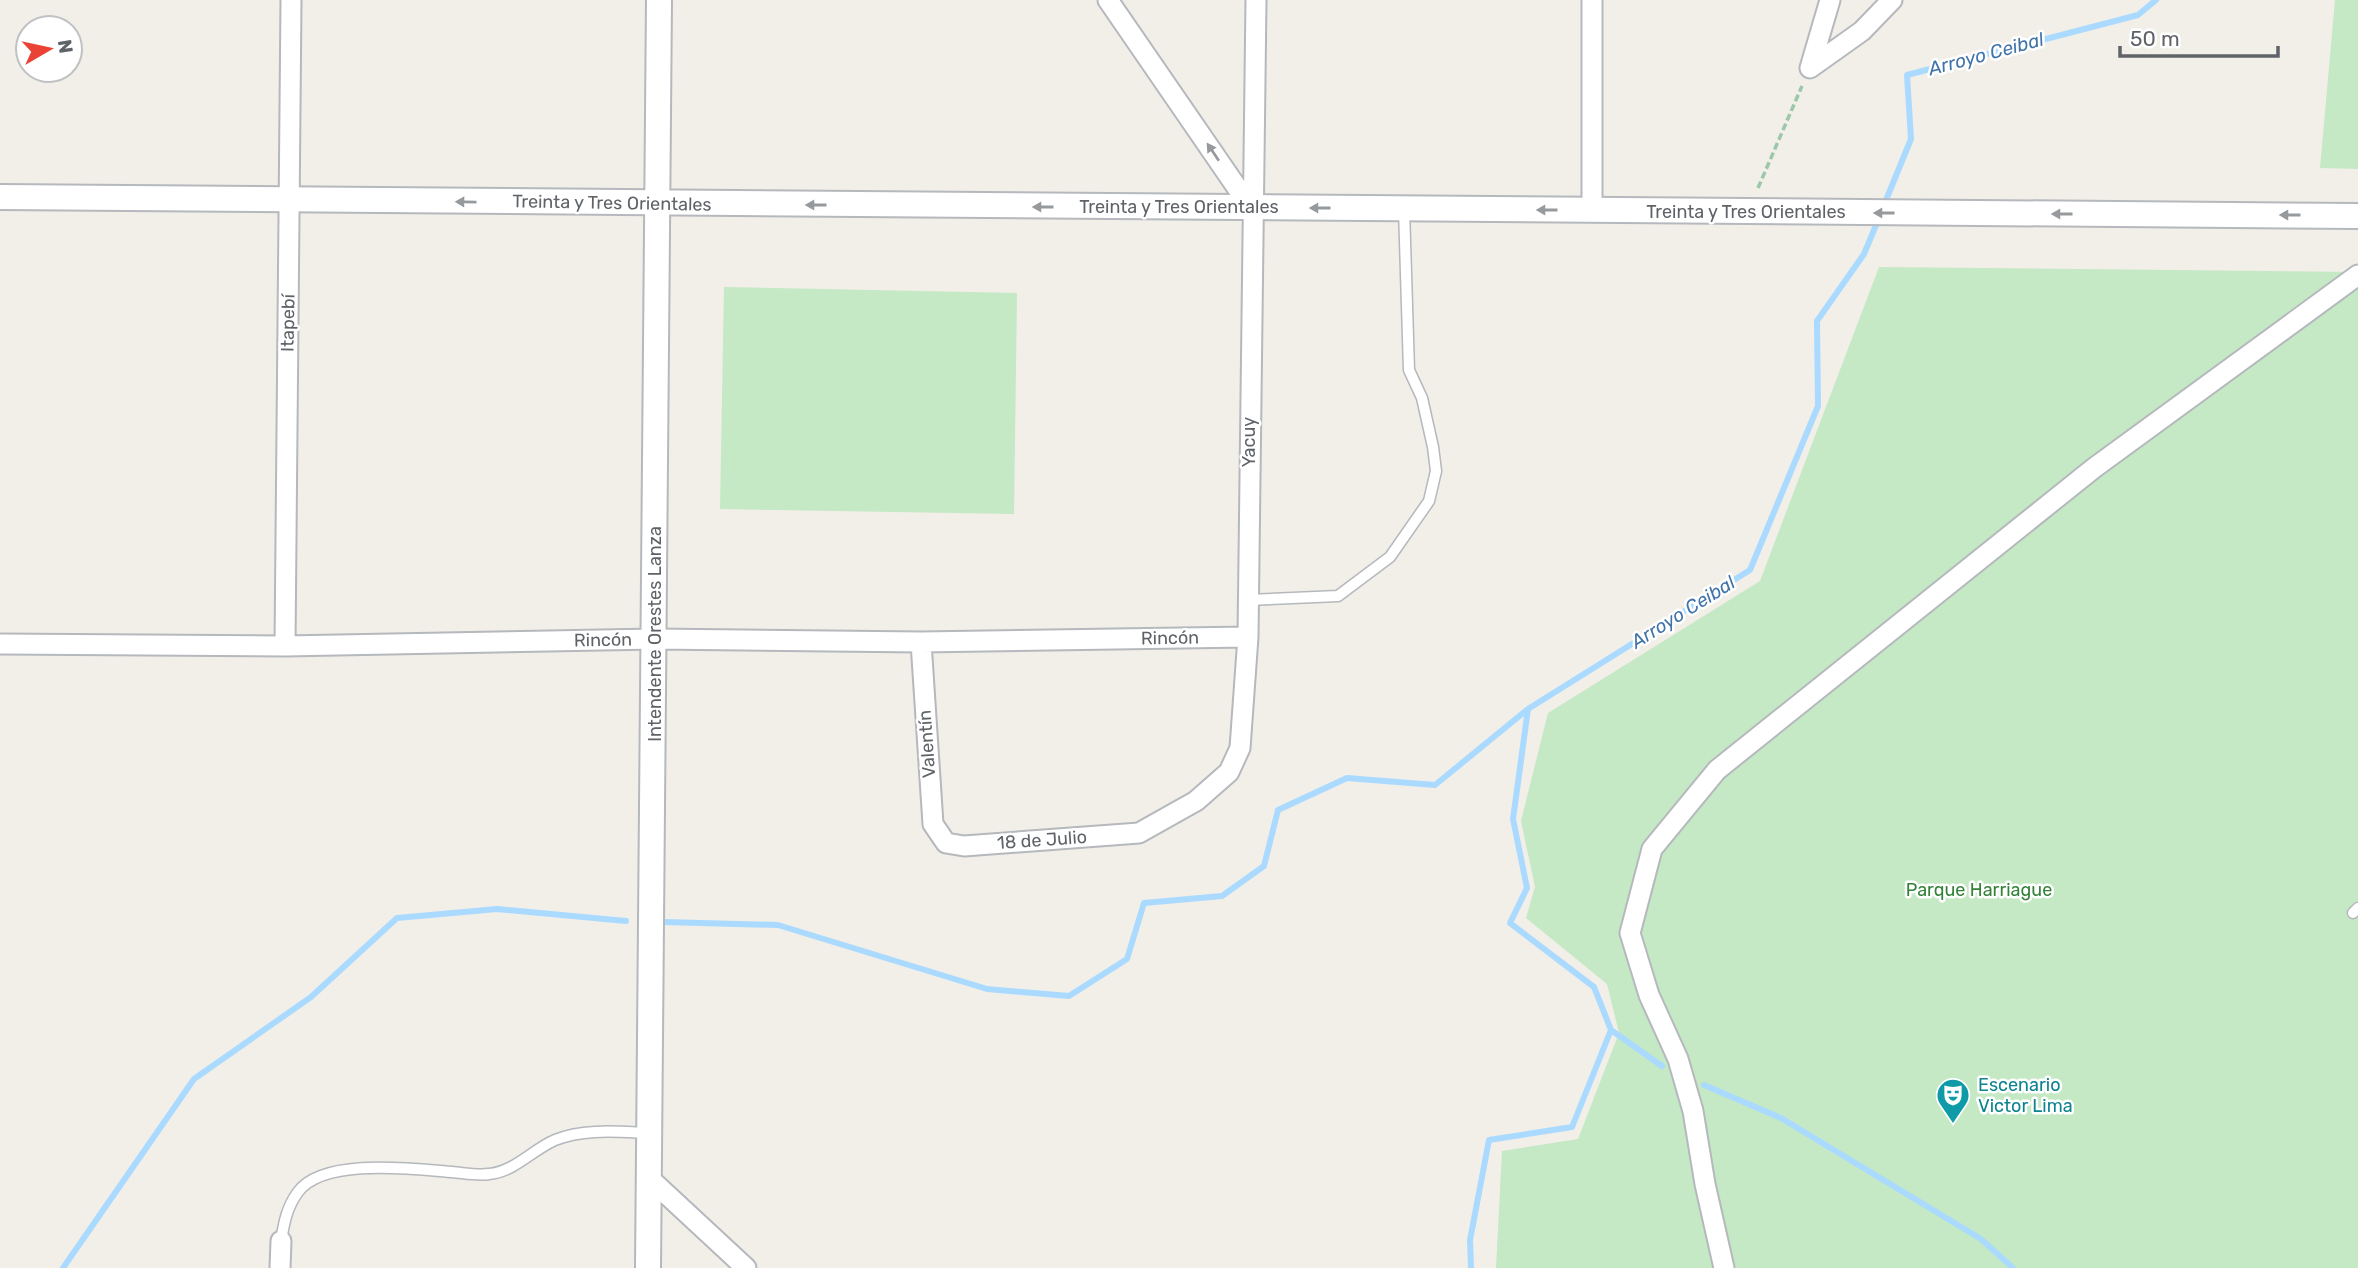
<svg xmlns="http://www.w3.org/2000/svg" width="2358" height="1268" viewBox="0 0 2358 1268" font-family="Rubik,sans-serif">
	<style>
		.green { fill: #c5e8c5 }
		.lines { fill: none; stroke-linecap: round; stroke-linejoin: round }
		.stream { stroke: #aadaff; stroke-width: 6 }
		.service-casing { stroke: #b5b8bc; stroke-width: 13 }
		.minor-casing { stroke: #b5b8bc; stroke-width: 23 }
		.tertiary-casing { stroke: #b5b8bc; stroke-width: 28 }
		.path { stroke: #9cc7a9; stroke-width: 3.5; stroke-dasharray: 7 3.5; stroke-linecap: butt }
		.service { stroke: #fff; stroke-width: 10 }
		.minor { stroke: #fff; stroke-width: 19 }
		.tertiary { stroke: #fff; stroke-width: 24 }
		.oneway { fill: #979a9d }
		.labels { text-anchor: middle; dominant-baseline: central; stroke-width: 5; stroke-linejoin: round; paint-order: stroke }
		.street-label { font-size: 18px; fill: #5f6368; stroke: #fff }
		.park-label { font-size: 18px; fill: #348238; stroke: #fff }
		.culture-label { font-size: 18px; fill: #0d838f; stroke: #fff; text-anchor: start }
		.water-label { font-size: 19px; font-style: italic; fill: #4174aa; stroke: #fff }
	</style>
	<rect width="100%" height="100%" fill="#f1efe8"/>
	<path class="green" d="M 2335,0 L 2358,0 L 2358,169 L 2320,168 Z
		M 1879,267 L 2358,272 L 2358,1268 L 1496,1268 L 1502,1151 L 1578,1139 L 1619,1033 L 1607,984 L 1526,918 L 1535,887 L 1521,821 L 1548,713 L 1760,581 Z
		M 724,287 L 1017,293 L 1014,514 L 720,509 Z"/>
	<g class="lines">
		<path class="stream" d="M 1884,205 L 1911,139 L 1907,75 L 2138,15 L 2156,0
			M 664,922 L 778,925 L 987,989 L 1069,996 L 1127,959 L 1144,903 L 1222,896 L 1264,866 L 1278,810 L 1347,778 L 1435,785 L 1528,709
			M 1611,1030 L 1662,1066
			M 1704,1085 L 1781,1118 L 1981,1239 L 2013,1268
			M 63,1268 L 194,1079 L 311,997 L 397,918 L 497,909 L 626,921
			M 1471,1268 L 1470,1240 L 1489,1140 L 1572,1127 L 1611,1030 L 1594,987 L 1510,923 L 1527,888 L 1513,819 L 1528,709 L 1750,570 L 1818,406 L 1817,321 L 1864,254 L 1879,218"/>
		<defs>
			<path id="service" d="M 1248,600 L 1338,596 L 1390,557 L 1429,501 L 1436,471 L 1433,447 L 1422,398 L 1409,370 L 1404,209
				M 2353,913 L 2358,908
				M 281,1241 C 284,1222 287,1207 298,1192 C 323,1157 414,1169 452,1172 C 464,1173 478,1176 489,1174 C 514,1172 532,1150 555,1140 C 584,1128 620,1132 650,1133"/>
			<path id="minor" d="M 1108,0 L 1251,208
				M 1810,68 L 1862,31 L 1892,0
				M 1810,68 L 1830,0
				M 1592,211 L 1592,0
				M 921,642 L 933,824 L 946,843 L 964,846 L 1139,833 L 1196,801 L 1229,772 L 1240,748 L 1248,637 L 1256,0
				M 0,644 L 285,646 L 655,639 L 921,642 L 1248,637
				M 285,646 L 291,0
				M 649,1178 L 746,1268
				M 280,1268 L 281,1241
				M 1724,1268 L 1705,1184 L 1693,1111 L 1678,1059 L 1649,995 L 1630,933 L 1652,849 L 1717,770 L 2094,468 L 2358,275"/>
			<path id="tertiary" d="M 0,197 L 2358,216
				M 648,1268 L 659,0"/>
		</defs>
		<use href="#service" class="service-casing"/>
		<use href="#minor" class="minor-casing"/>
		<use href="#tertiary" class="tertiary-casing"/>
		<path class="path" d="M 1758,188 L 1802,86"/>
		<use href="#service" class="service"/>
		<use href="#minor" class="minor"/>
		<use href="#tertiary" class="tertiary"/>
	</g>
	<defs><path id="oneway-solid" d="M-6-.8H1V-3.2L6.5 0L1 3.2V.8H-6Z" transform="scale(1.75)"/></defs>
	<g class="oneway">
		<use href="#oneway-solid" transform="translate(1213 152) rotate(-124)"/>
		<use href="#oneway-solid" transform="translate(466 202) rotate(-179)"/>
		<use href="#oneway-solid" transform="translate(816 205) rotate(-180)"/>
		<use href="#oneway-solid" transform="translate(1043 207) rotate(-180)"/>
		<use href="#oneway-solid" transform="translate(1320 208) rotate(-180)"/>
		<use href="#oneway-solid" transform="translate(1547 210) rotate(-180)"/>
		<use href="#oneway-solid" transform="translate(1884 213) rotate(-180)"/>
		<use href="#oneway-solid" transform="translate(2062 214) rotate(-180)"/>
		<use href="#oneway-solid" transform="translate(2290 215) rotate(-180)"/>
	</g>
	<defs>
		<symbol id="theatre-pin" viewBox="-11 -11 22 30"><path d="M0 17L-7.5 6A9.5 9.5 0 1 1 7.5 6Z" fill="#0f9aa8" stroke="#fff"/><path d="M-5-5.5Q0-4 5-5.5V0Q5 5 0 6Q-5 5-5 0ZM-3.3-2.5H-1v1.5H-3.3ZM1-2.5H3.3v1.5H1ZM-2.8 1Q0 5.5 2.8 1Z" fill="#fff"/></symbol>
	</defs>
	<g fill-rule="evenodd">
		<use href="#theatre-pin" x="1934" y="1076" width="38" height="52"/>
	</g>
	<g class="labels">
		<g class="street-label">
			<text transform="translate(612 203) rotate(1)">Treinta y Tres Orientales</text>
			<text x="1179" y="207">Treinta y Tres Orientales</text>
			<text x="1746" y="212">Treinta y Tres Orientales</text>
			<text transform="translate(288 323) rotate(-89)">Itapebí</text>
			<text transform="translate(1249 442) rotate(-90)">Yacuy</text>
			<text transform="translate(655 634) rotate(-90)">Intendente Orestes Lanza</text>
			<text transform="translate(1170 638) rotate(-1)">Rincón</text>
			<text transform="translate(603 640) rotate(-1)">Rincón</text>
			<text transform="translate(927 744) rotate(-94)">Valentín</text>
			<text transform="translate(1042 840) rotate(-4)">18 de Julio</text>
		</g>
		<g class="park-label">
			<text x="1979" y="890">Parque Harriague</text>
		</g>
		<g class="culture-label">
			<text x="1978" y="1085">Escenario<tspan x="1978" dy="21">Victor Lima</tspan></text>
		</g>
		<g class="water-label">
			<text transform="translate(1986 54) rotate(-15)">Arroyo Ceibal</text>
			<text transform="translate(1683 612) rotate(-32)">Arroyo Ceibal</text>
		</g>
	</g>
	<g transform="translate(49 49) rotate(81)"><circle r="33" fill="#ffffff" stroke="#bfc1c3" stroke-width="2"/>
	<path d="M0-5L12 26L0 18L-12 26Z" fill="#ea4335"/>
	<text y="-10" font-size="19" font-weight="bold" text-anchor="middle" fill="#5f6368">N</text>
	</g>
	<path d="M2120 46v10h158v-10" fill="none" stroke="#5f6368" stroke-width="3.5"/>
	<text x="2130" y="46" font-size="21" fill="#5f6368" stroke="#ffffff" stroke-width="5" paint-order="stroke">50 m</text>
</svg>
